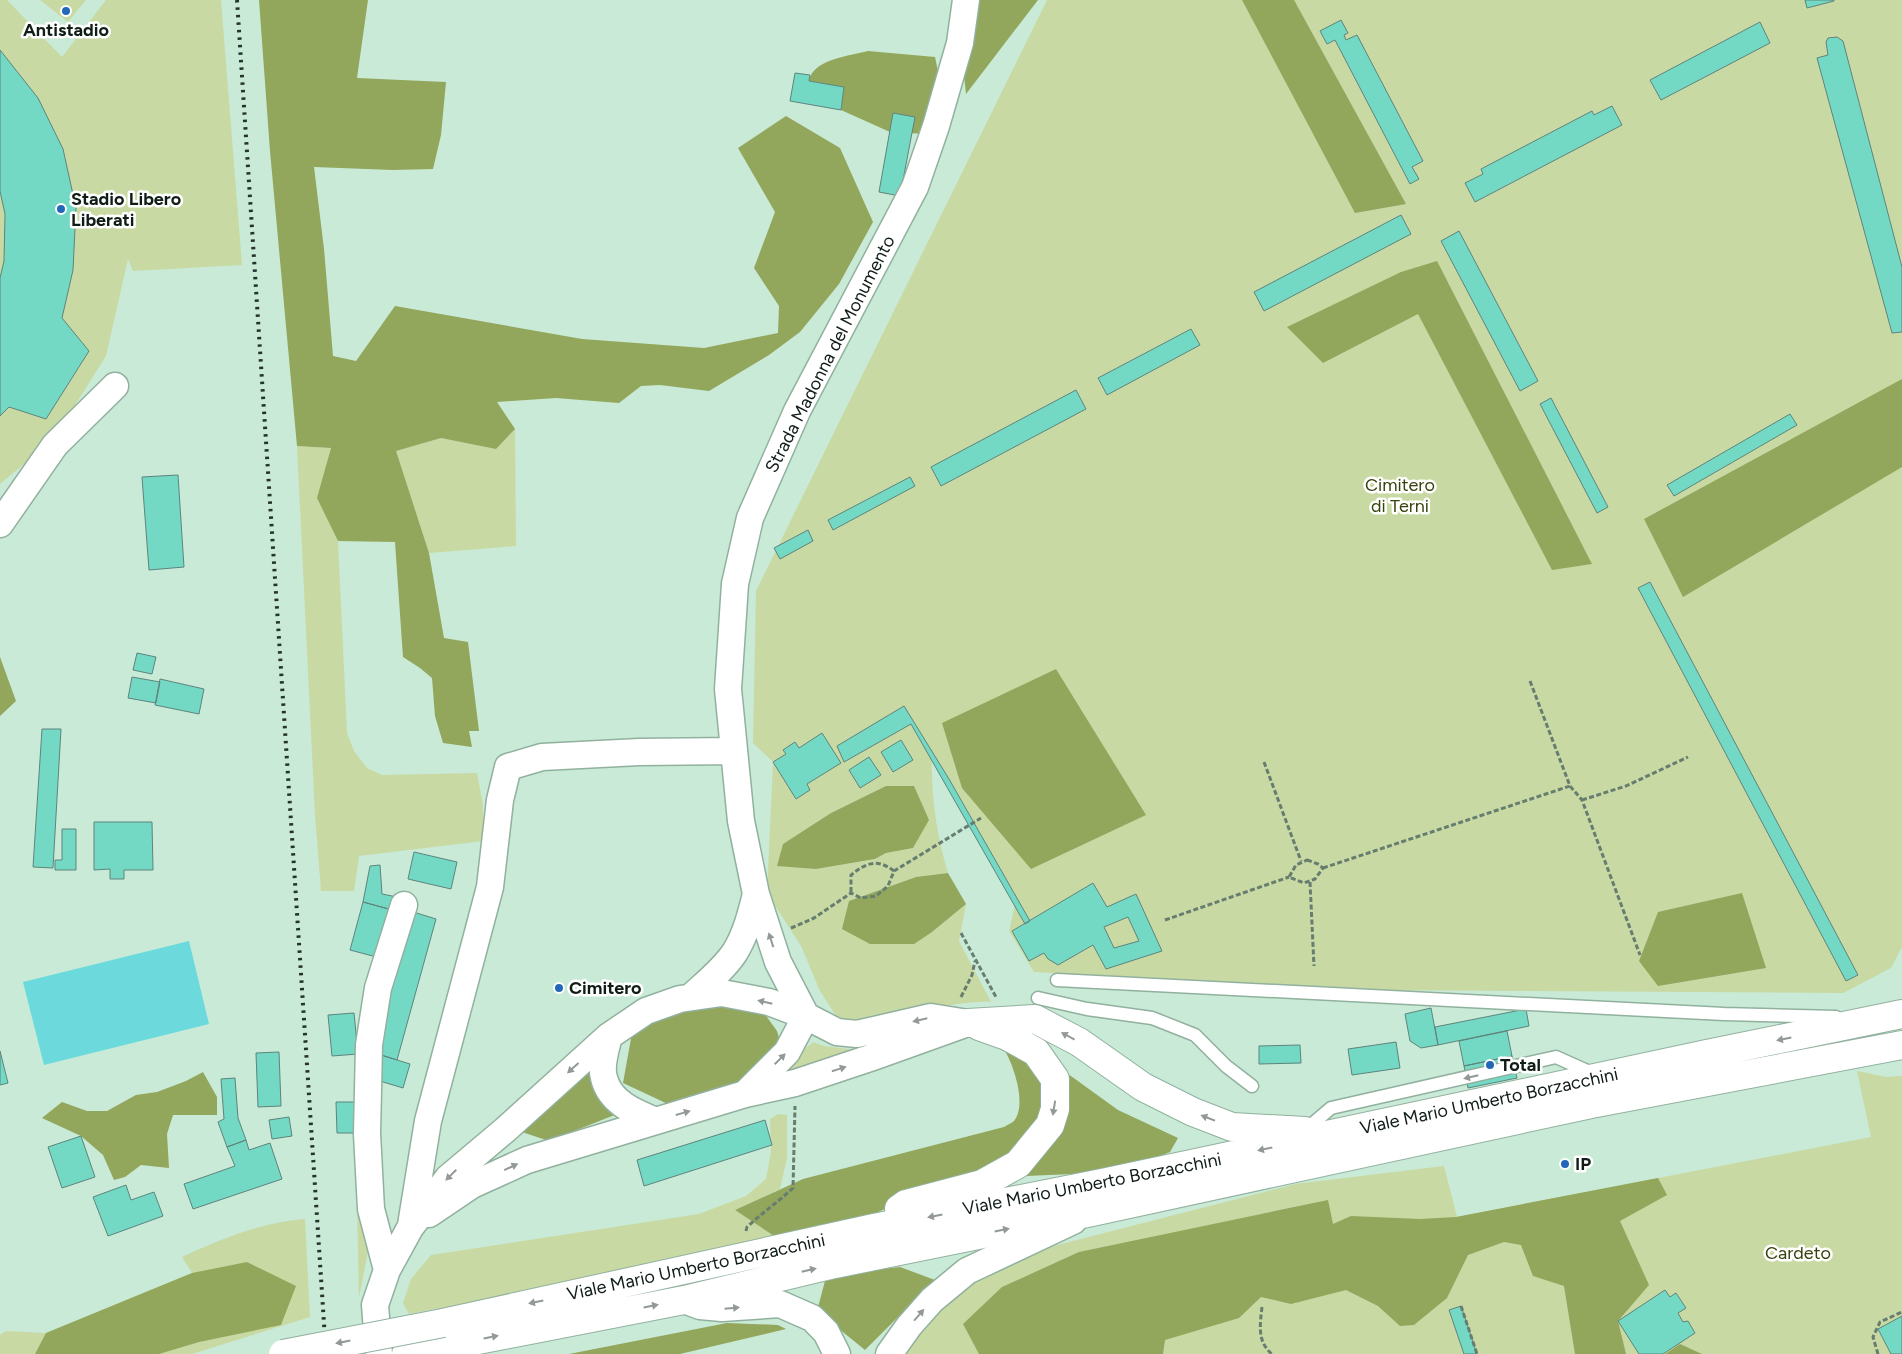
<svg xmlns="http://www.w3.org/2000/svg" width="1902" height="1354" viewBox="0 0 1902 1354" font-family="Figtree,sans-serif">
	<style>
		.green { fill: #c9d9a3; fill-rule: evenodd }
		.forest { fill: #92a65c }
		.water { fill: #6cdadd }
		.building { fill: #73d9c4; stroke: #5e847c; fill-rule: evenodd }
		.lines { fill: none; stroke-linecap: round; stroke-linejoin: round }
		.lane-casing { stroke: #91b19e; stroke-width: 15 }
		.street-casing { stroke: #91b19e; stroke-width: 29 }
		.secondary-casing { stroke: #91b19e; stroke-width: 30 }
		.path { stroke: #667d70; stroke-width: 3; stroke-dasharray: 5 2.5; stroke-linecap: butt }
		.lane { stroke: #fff; stroke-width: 12 }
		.street { stroke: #fff; stroke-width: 26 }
		.secondary { stroke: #fff; stroke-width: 28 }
		.rail { stroke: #24332b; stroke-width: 4; stroke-dasharray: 2.5 5; stroke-linecap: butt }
		.secondary-bridge-casing { stroke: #91b19e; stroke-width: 30; stroke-linecap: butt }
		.secondary-bridge { stroke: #fff; stroke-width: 28 }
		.oneway { fill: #939996 }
		.poi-dot { fill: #2368b8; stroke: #fff; stroke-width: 2 }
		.labels { text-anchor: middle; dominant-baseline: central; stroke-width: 5; stroke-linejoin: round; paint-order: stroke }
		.poi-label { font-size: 18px; font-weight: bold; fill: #101d16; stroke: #fff; text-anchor: start }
		.street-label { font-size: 18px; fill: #101d16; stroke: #fff }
		.park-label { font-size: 18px; fill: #364209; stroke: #fff }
	</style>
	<rect width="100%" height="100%" fill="#c8ead6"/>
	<path class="green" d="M 0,0 L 7,0 L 62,57 L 106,0 L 221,0 L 242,265 L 133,271 L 128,259 L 106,356 L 53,440 L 0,484 Z
		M 40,0 L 86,0 L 68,22 Z
		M 1047,0 L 1902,0 L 1902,947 L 1891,968 L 1843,993 L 1368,990 L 1034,972 L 1009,931 L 1015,905 L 932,760 C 931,797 937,837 948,873 L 916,877 L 849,901 L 932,932 L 966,904 L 959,941 L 991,1002 C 949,1000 910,1018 869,1023 C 859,1025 847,1021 838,1019 L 820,991 L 801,946 L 767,893 L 773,762 L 753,743 L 756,591 ZM 886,786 L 914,786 L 928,820 L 913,848 L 886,853 L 876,859 L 816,869 L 778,865 L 783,844 L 831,813 Z
		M 515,429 L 516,546 L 429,553 L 395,451 L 441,438 L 496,449 Z
		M 297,446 L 331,448 L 318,498 L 338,541 L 347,733 L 354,751 L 367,768 L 382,775 L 477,773 L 483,805 L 483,841 L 359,856 L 354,891 L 321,891 L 315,815 Z
		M 813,1042 L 824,1046 L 856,1050 L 782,1075 L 800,1053 Z
		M 1857,1071 L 1886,1077 L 1902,1076 L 1902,1354 L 901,1354 L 940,1308 L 968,1286 L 1034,1251 L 1295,1184 L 1444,1166 L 1457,1217 L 1871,1137 Z
		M 778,1114 L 787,1115 L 787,1158 L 780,1189 L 735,1210 L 780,1240 L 660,1266 L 409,1314 L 403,1303 L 411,1279 L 431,1255 L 699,1214 L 746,1196 L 766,1179 L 771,1152 L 770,1119 Z
		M 357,1204 L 368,1251 L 359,1298 Z
		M 305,1219 L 310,1317 L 192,1354 L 0,1354 L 0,1335 L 6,1331 L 46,1333 L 192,1273 L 182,1257 C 221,1239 262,1222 305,1219 Z"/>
	<path class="forest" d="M 259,0 L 368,0 L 357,78 L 446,82 L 441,135 L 433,169 L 393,170 L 314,167 L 324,249 L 333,356 L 356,361 L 395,306 L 582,339 L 704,348 L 778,333 L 779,306 L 754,268 L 775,212 L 738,148 L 786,116 L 840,148 L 873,222 L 839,284 L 800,332 L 769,355 L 709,391 L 660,385 L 641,386 L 619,403 L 556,398 L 497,402 L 515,429 L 496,449 L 441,438 L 396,451 L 429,553 L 444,638 L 468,642 L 479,731 L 469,731 L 472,747 L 443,743 L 435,716 L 432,678 L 420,668 L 403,657 L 395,542 L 338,541 L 317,498 L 331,448 L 297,446 L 270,151 Z
		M 962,0 L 1038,0 L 966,94 L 958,18 Z
		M 1242,0 L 1294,0 L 1406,204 L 1355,213 Z
		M 868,51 L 935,57 L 939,76 L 926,134 L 890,132 L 841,110 L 844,87 L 809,81 C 813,59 849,56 868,51 Z
		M 1437,261 L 1592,564 L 1552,570 L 1418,314 L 1323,363 L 1287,327 L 1401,272 Z
		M 1902,379 L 1902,467 L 1683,597 L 1644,519 Z
		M 0,657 L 16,701 L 0,716 Z
		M 1056,669 L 1146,815 L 1031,869 L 962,788 L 942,723 Z
		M 886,786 L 914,786 L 929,820 L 913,848 L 886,853 L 875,859 L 816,869 L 777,866 L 783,844 L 831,813 Z
		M 948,873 L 966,904 L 932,932 L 914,944 L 870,944 L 842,929 L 849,901 L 916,877 Z
		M 1742,893 L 1766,968 L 1658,986 L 1639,961 L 1658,912 Z
		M 697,1001 L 759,1006 L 777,1031 L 782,1048 L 760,1085 L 670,1105 L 623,1083 L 632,1033 Z
		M 1005,1051 L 1023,1058 L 1044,1084 L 1048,1108 L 1007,1163 L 924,1191 L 852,1224 L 780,1240 L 735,1210 L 803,1179 L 1004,1127 C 1007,1125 1012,1123 1014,1121 C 1027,1105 1014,1066 1005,1051 Z
		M 1064,1071 L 1118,1110 L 1178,1138 L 1170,1152 L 1121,1172 L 1025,1176 Z
		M 203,1072 L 217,1097 L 217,1115 L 173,1115 L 167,1134 L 169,1168 L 141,1165 L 125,1177 L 114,1180 L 103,1155 L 81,1136 L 42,1118 L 62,1102 L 87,1111 L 107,1111 L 136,1095 L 157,1092 L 186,1081 Z
		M 589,1072 L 617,1114 L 549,1141 L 522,1132 L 562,1089 Z
		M 1658,1178 L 1667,1195 L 1620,1221 L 1649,1285 L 1618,1321 L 1626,1354 L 1575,1354 L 1564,1286 L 1533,1276 L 1521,1245 L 1504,1242 L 1468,1255 L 1447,1298 L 1414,1325 L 1400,1326 L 1378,1306 L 1346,1290 L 1291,1304 L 1261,1297 L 1239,1318 L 1165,1340 L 1163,1354 L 979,1354 L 963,1324 L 1002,1287 L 1079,1252 L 1328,1200 L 1333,1224 L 1351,1216 L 1420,1219 L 1456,1217 Z
		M 247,1262 L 296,1286 L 281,1325 L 199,1342 L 159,1354 L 35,1354 L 46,1333 L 192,1273 Z
		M 900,1267 L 935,1280 L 865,1350 L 817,1311 L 825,1281 L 871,1270 Z
		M 727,1323 L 778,1325 L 786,1329 L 680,1354 L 569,1354 Z
		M 1680,1344 L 1702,1354 L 1665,1354 Z"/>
	<path class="water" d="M 189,941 L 209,1024 L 44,1065 L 23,982 Z"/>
	<path class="building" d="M 1805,0 L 1834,0 L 1834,1 L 1807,8 Z
		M 1341,20 L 1348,33 L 1344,35 L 1346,40 L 1357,35 L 1423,161 L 1412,167 L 1419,179 L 1410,184 L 1335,40 L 1327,44 L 1320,31 Z
		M 1760,22 L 1770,43 L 1661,100 L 1650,80 Z
		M 1837,37 L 1843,41 L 1902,267 L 1902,332 L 1892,333 L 1817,58 L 1828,55 L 1826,42 L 1828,38 Z
		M 0,50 L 38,98 L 63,149 L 76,208 L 73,270 L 62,318 L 89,351 L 46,419 L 9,407 L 0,416 L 0,278 L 4,261 L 5,214 L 0,191 Z
		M 795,73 L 810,75 L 809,81 L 844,87 L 841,110 L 790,101 Z
		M 1612,106 L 1622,125 L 1475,202 L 1465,183 L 1483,174 L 1481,169 L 1592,111 L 1594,115 Z
		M 893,113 L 915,117 L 900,196 L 879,192 Z
		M 1401,215 L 1411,234 L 1264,311 L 1254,292 Z
		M 1459,231 L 1538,381 L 1520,391 L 1441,241 Z
		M 1191,329 L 1200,345 L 1107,395 L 1098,378 Z
		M 1076,390 L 1086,409 L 941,486 L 931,467 Z
		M 1551,398 L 1608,507 L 1597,513 L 1540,404 Z
		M 1790,414 L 1797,425 L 1674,496 L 1667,485 Z
		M 178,475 L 184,567 L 149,570 L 142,477 Z
		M 910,477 L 915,486 L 833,530 L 828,520 Z
		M 808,530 L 813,541 L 780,559 L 774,548 Z
		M 1650,582 L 1858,975 L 1846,981 L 1638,588 Z
		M 137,653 L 156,657 L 152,674 L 133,670 Z
		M 132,677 L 160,682 L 156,703 L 128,698 Z
		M 160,679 L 204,689 L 199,714 L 155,705 Z
		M 904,706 L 949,779 L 1030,921 L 1025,924 L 911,724 L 844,762 L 837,746 Z
		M 42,729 L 61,729 L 53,868 L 33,867 Z
		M 822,733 L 841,763 L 807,784 L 810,790 L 796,799 L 773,762 L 786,754 L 783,750 L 795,742 L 799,748 Z
		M 901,740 L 913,760 L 893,772 L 881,752 Z
		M 869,757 L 881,775 L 860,788 L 849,770 Z
		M 94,822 L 152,822 L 153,870 L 124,870 L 124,879 L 110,879 L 110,869 L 94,870 Z
		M 62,829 L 76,829 L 76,870 L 55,870 L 55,860 L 62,860 Z
		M 414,852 L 457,862 L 451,889 L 408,879 Z
		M 380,865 L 382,894 L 402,898 L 396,911 L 363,902 L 370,866 Z
		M 1093,883 L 1107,907 L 1136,894 L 1162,951 L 1106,969 L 1093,945 L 1058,965 L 1048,959 L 1044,953 L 1029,961 L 1012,931 ZM 1128,917 L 1139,941 L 1114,948 L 1104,927 Z
		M 363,902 L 396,911 L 384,959 L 350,950 Z
		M 410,911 L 436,919 L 397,1060 L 378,1054 L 379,1027 Z
		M 1431,1008 L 1438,1045 L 1421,1048 L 1410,1041 L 1405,1014 Z
		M 1526,1009 L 1529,1026 L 1438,1045 L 1435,1027 Z
		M 354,1013 L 358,1054 L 332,1056 L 328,1015 Z
		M 1507,1031 L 1512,1056 L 1464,1066 L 1459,1041 Z
		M 1396,1042 L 1400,1068 L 1352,1075 L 1348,1049 Z
		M 1300,1045 L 1301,1063 L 1259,1064 L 1259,1046 Z
		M 0,1051 L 8,1083 L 0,1085 Z
		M 279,1052 L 281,1106 L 258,1107 L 256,1053 Z
		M 378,1054 L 410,1064 L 403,1088 L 370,1078 Z
		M 1512,1056 L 1517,1078 L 1468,1088 L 1464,1066 Z
		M 235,1078 L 238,1118 L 246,1140 L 227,1147 L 218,1122 L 224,1119 L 221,1079 Z
		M 336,1102 L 357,1102 L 357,1133 L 337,1133 Z
		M 289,1117 L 292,1136 L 272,1139 L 269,1120 Z
		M 765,1120 L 772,1145 L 644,1186 L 637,1160 Z
		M 81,1136 L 95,1177 L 62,1188 L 48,1147 Z
		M 246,1140 L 249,1150 L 270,1143 L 282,1179 L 193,1209 L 184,1184 L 235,1166 L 227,1147 Z
		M 126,1185 L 131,1200 L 154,1192 L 163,1216 L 108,1236 L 93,1197 Z
		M 1665,1290 L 1670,1297 L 1676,1293 L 1686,1308 L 1678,1313 L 1683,1322 L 1688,1321 L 1695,1333 L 1663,1354 L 1639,1354 L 1618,1321 Z
		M 1461,1306 L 1477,1354 L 1464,1354 L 1449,1310 Z
		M 1902,1316 L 1902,1354 L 1891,1354 L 1878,1329 Z"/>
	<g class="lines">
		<defs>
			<path id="lane" d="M 1057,980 L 1724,1014 L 1836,1017
				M 1038,998 L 1087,1009 L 1152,1018 L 1195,1035 L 1226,1066 L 1252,1086
				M 1304,1131 L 1331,1108 L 1556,1057 L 1594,1074"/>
			<path id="street" d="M 0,524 L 55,445 L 115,386
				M 691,997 C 706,983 724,969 735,952 C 746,934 751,914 756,894
				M 609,1036 C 606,1049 600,1065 604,1078 C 610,1103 636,1113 656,1121
				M 745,1094 L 787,1052 L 806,1016 L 778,962 L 756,894 L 741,821 L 728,689 L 735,584 L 750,518 L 797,411 L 915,187 L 936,126 L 960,43 L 966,0
				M 429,1214 L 472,1185 L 527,1160 L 745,1094 L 795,1083 L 870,1058 L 962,1025
				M 411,1225 L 428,1121 L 490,887 L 500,800 L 508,767 L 542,757 L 639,752 L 734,751
				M 387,1270 L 371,1209 L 367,1134 L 369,1045 L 378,988 L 404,905
				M 684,1300 L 700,1306 L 722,1308 L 780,1304 L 812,1318 L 826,1332 L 837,1354
				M 379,1354 L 375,1305 L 387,1270 L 410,1228 L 448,1178 L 505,1130 L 609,1036 L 646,1011 L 680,999 L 722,993 L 769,1002 L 806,1016 L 837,1032 L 857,1034 L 931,1017 L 968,1023
				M 889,1354 L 909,1326 L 932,1300 L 967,1271 L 1073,1221"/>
			<path id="secondary" d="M 968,1023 L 1035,1019 L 1079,1042 L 1143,1087 L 1193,1112 L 1232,1127 L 1305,1131
				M 899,1209 L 906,1204 L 982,1184 L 1018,1164 L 1050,1125 L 1055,1109 L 1055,1079 L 1036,1052 L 1007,1036 L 979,1026
				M 443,1323 L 874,1228 L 1102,1183 L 1707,1054 L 1902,1014
				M 406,1354 L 684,1300 L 835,1264 L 1092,1212 L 1591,1104 L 1902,1045"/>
		</defs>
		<use href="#lane" class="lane-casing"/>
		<use href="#street" class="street-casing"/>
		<use href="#secondary" class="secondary-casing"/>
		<path class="path" d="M 1530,681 L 1570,786 L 1582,800 L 1640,955
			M 1264,762 L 1301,861
			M 1582,800 L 1626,786 L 1688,757
			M 1307,860 L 1318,864 L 1323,868 L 1315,879 L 1304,883 L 1289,877 L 1296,865 Z
			M 1323,868 L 1570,786
			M 1310,882 L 1314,966
			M 851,892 L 851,875 C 866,863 877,858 894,871
			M 1165,920 L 1289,877
			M 791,928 L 814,918 L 851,893 L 861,898 L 876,896 L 888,886 L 894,871 L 981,818
			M 961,933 L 996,997
			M 961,997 L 972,975 L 975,961
			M 746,1231 L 747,1227 C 762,1213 778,1202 793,1188 L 795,1106
			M 1461,1306 L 1477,1354
			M 1262,1307 C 1260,1325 1257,1342 1272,1354
			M 1878,1354 L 1873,1337 L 1880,1322 L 1902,1312"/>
		<use href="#lane" class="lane"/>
		<use href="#street" class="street"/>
		<use href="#secondary" class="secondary"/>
		<path class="rail" d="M 237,0 L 326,1354"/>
		<defs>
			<path id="secondary-bridge" d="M 283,1354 L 443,1323"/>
		</defs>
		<use href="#secondary-bridge" class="secondary-bridge-casing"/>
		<use href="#secondary-bridge" class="secondary-bridge"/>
	</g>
	<defs><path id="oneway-solid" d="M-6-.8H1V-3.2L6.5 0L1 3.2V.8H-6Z" transform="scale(1.25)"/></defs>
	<g class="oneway">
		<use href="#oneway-solid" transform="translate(771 940) rotate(-108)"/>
		<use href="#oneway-solid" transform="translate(765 1002) rotate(-167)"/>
		<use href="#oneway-solid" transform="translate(920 1020) rotate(167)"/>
		<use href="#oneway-solid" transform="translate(1068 1036) rotate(-152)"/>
		<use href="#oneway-solid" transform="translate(1784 1039) rotate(169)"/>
		<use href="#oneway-solid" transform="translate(780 1059) rotate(-45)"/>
		<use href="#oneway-solid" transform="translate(573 1068) rotate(138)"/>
		<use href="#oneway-solid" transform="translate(839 1069) rotate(-18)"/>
		<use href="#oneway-solid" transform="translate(1471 1077) rotate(167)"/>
		<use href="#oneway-solid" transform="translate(1054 1108) rotate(99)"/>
		<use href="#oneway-solid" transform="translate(683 1113) rotate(-16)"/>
		<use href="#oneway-solid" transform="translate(1208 1118) rotate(-159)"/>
		<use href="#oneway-solid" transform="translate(1265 1149) rotate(168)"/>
		<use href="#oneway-solid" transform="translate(511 1167) rotate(-25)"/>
		<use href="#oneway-solid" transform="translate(451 1175) rotate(135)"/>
		<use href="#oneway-solid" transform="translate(935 1216) rotate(169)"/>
		<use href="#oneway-solid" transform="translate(1002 1230) rotate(-11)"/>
		<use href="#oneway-solid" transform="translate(809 1270) rotate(-13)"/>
		<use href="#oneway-solid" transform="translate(536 1302) rotate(168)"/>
		<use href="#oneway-solid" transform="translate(651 1306) rotate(-11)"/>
		<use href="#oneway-solid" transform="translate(732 1308) rotate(-5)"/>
		<use href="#oneway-solid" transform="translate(919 1315) rotate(-49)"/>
		<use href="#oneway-solid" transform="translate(491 1337) rotate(-11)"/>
		<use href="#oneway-solid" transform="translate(343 1342) rotate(169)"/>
	</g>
	<g class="poi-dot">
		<circle cx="66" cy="11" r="5"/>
		<circle cx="61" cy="209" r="5"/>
		<circle cx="559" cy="988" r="5"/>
		<circle cx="1490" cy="1065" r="5"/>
		<circle cx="1565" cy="1164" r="5"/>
	</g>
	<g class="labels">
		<g class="poi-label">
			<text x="66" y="30" text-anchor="middle">Antistadio</text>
			<text x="71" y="199">Stadio Libero<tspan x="71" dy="21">Liberati</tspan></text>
			<text x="569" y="988">Cimitero</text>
			<text x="1500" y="1065">Total</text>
			<text x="1575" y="1164">IP</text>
		</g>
		<g class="street-label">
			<text transform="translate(830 354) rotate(-63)">Strada Madonna del Monumento</text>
			<text transform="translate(1489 1101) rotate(-12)">Viale Mario Umberto Borzacchini</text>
			<text transform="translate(1092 1184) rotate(-11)">Viale Mario Umberto Borzacchini</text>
			<text transform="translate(696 1267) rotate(-12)">Viale Mario Umberto Borzacchini</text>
		</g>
		<g class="park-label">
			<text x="1400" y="485">Cimitero<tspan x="1400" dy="21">di Terni</tspan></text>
			<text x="1798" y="1253">Cardeto</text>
		</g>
	</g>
</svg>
